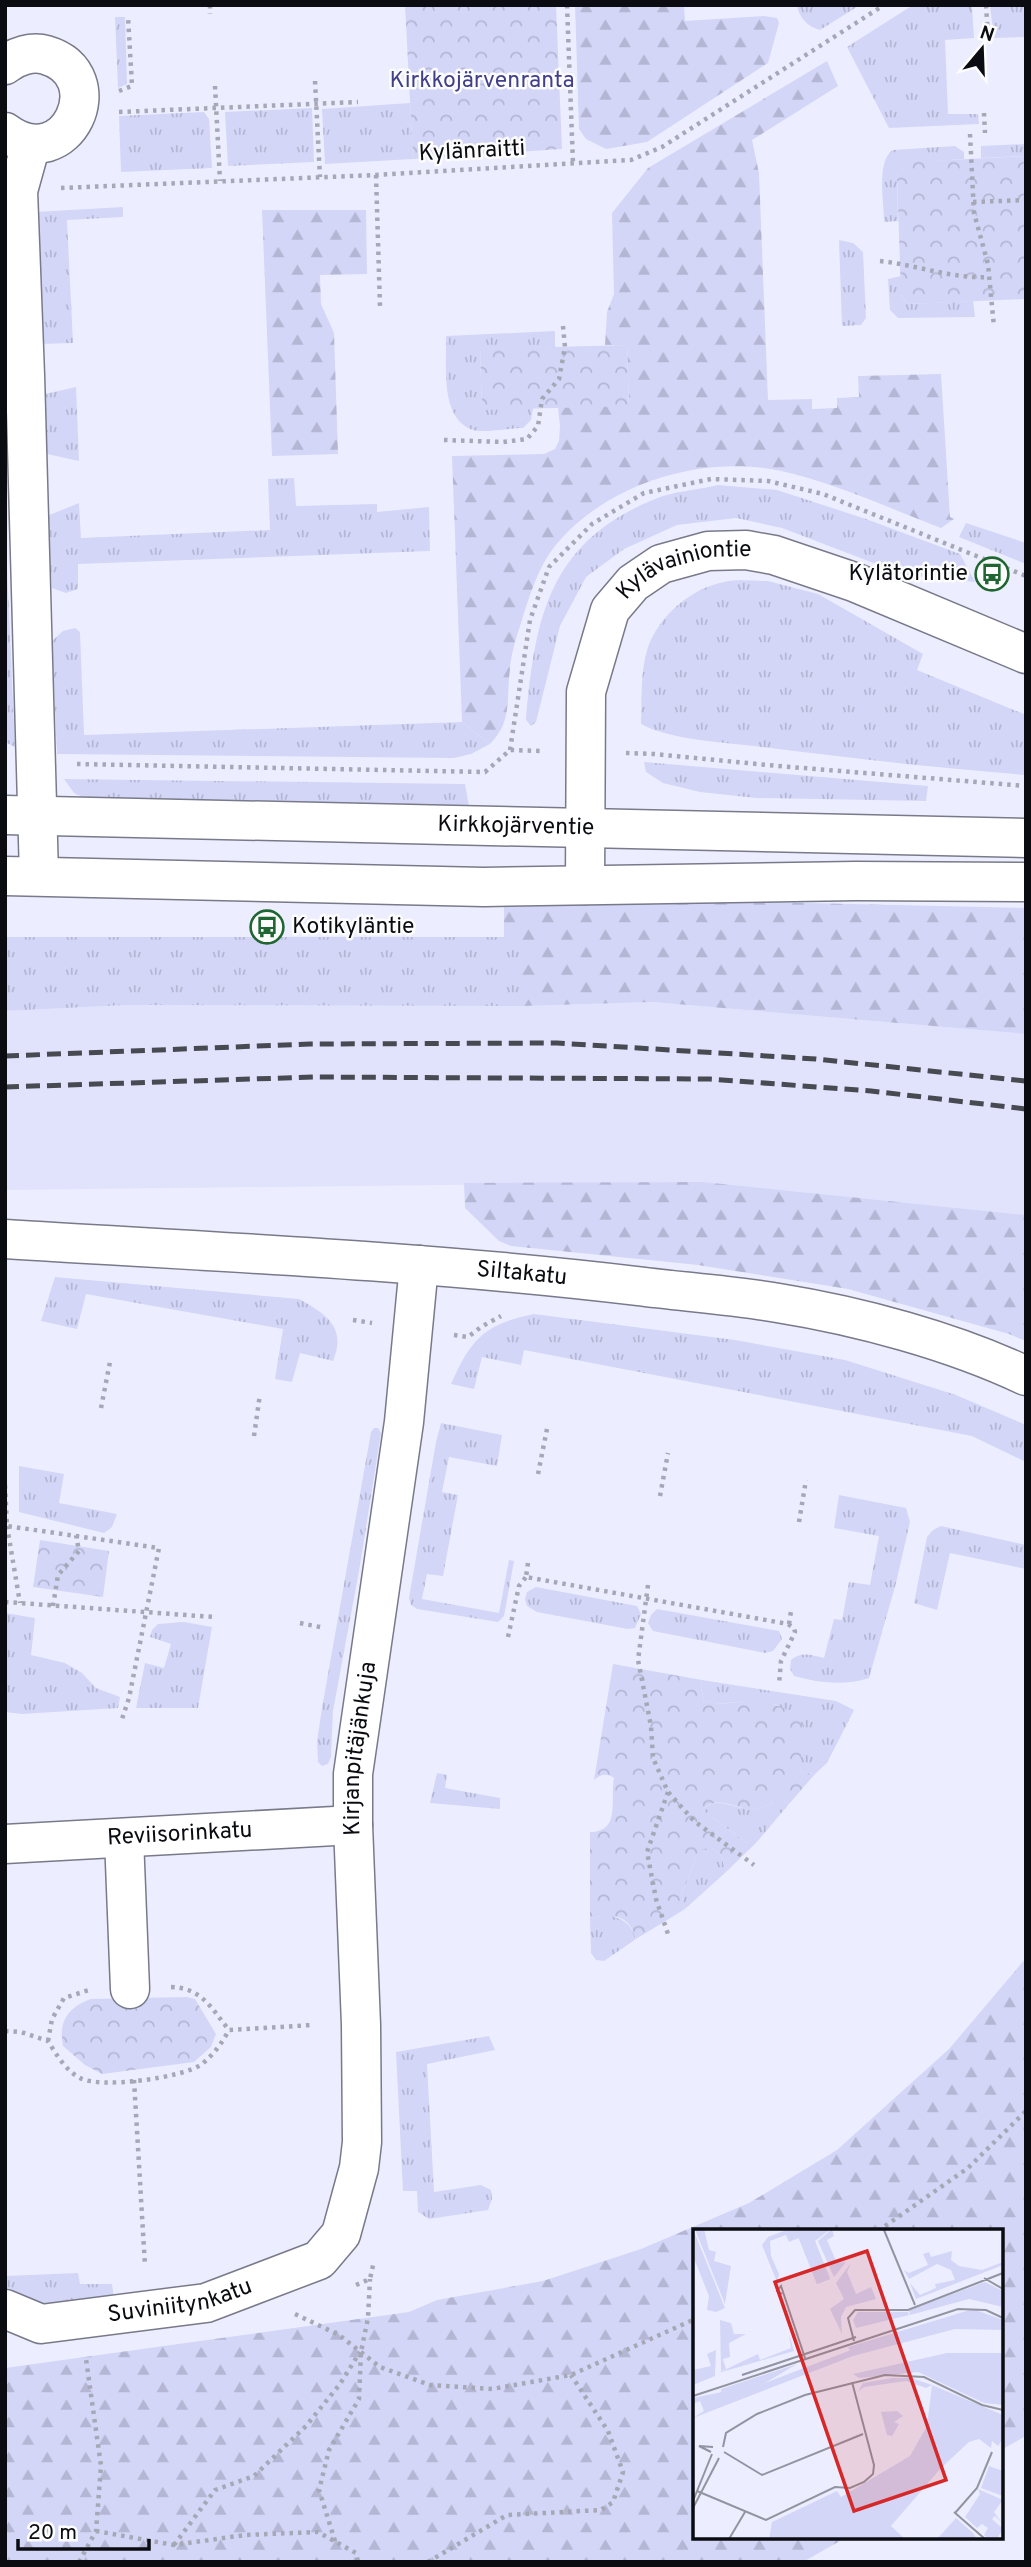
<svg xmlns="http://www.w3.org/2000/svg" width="1031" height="2567" viewBox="0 0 1031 2567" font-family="Overpass,sans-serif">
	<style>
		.built { fill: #e0e3fb }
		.grass { fill: url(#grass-tufts) }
		.forest { fill: url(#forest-firs) }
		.park { fill: url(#park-crowns) }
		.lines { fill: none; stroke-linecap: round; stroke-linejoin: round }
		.minor-casing { stroke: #787a89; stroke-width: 41 }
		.major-casing { stroke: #787a89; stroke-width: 41 }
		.path { stroke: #a6a8b5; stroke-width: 4.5; stroke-dasharray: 3.5 5; stroke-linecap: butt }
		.minor { stroke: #fff; stroke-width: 38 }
		.major { stroke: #fff; stroke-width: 38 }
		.rail { stroke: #484a52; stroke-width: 5; stroke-dasharray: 14 7; stroke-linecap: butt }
		.labels { text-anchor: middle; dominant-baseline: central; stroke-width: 5; stroke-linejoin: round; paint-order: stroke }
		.park-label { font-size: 23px; fill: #413f89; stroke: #fcfcfc }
		.street-label { font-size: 23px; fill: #0b0c11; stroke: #fcfcfc }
		.poi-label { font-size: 23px; fill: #0b0c11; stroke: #fcfcfc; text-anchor: end }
		.inset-road { fill: none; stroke: #9294a0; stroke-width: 2 }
		.view { fill: #d62828; fill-opacity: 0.15; stroke: #d62828; stroke-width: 3.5 }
		.inset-edge { fill: none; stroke: #0b0c11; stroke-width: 3.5 }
	</style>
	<defs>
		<pattern id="grass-tufts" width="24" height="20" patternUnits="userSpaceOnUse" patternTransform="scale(1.75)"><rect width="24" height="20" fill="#d3d6f7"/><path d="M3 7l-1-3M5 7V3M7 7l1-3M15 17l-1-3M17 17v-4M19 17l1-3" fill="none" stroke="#b4b6d3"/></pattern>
		<pattern id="forest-firs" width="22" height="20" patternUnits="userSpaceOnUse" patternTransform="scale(1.75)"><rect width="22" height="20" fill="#d3d6f7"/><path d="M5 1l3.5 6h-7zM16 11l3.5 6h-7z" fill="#b4b6d3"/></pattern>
		<pattern id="park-crowns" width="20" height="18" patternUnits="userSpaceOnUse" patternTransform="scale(1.75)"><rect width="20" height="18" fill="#d3d6f7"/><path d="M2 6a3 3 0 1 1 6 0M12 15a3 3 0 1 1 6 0" fill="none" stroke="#b4b6d3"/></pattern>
	</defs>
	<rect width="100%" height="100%" fill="#eceeff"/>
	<path class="built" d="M 652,1002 L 1026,1034 L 1026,1215 L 703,1182 L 5,1190 L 5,1011 L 126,1005 L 522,1006 Z"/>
	<path class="grass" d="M 797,5 L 860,5 L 820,30 C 808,27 799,18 797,5 Z
		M 913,5 L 972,6 L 974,38 L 945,40 L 948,114 L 978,114 L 979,124 L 889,128 L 847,47 Z
		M 990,5 L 1026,5 L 1026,37 L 994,38 Z
		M 115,17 L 125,17 L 127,84 L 118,88 Z
		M 410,103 L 413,159 L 325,164 L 322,109 Z
		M 312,108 L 314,162 L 228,166 L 225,112 Z
		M 204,112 L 209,119 L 212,168 L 121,172 L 119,116 Z
		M 1026,144 L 1026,156 L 981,158 L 981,146 Z
		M 955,146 L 964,152 L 964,159 L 907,163 L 897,176 L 898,221 L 884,222 C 884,203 876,160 893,150 Z
		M 123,207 L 123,217 L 67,220 L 73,343 L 39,344 L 35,212 Z
		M 839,240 L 853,243 L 863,252 L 866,318 L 861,325 L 842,326 Z
		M 901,276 L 901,295 L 908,304 L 973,301 L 975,317 L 898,318 L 890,310 L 888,279 Z
		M 555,331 L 555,347 L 480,350 L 482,409 L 533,408 L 531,420 L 523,428 C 511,428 483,433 473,430 C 439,419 447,364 446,336 Z
		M 76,387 L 79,461 L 47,454 L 45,394 Z
		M 294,478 L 296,506 L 377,504 L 377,512 L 429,507 L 430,551 L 78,564 L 78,589 L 66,593 L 52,588 L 47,516 L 79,503 L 81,538 L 270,530 L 268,479 Z
		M 718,485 L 777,490 L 866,519 L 960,554 L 975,582 L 905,575 L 782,528 L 736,518 L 677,525 L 624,549 L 586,577 L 560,626 L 536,722 L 531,726 L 526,720 C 535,617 549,542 655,499 C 674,491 698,490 718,485 Z
		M 966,523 L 1026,543 L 1026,564 L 959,537 Z
		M 5,567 L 7,568 L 15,747 L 5,742 Z
		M 768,581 L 818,594 L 923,654 L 917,670 L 1026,715 L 1026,775 C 937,768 849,758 761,747 C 725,742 673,741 641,724 C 642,700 640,671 648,647 C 660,615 690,589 724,582 C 738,579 754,581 768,581 Z
		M 75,628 L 80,632 L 84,735 L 462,722 L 490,744 L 471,754 L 454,758 L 57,754 L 52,641 L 63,631 Z
		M 644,762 L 928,786 L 926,801 L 756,798 L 700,792 L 663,783 L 646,772 Z
		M 64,779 L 465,784 L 469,806 L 459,811 L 91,801 L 74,793 Z
		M 5,937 L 522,937 L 522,1006 L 126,1005 L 5,1011 Z
		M 55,1277 L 299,1299 C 326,1314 347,1327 333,1361 L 300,1353 L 292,1382 L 275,1379 L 283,1329 L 86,1294 L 77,1329 L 41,1321 Z
		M 534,1314 L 735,1340 L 845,1360 L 956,1395 L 1026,1425 L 1026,1462 L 972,1436 L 524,1350 L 521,1365 L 482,1357 L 474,1389 L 451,1384 C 471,1339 484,1324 534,1314 Z
		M 441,1423 L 502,1435 L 497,1466 L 449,1457 L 442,1492 L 458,1495 L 443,1576 L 427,1574 L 422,1599 L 499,1613 L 509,1560 L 514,1561 L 504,1616 L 498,1622 L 417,1609 L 411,1605 L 409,1598 L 436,1442 Z
		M 374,1428 L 378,1428 L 381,1433 L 359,1571 L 333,1711 L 331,1757 L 328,1764 L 322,1766 L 318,1762 L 317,1741 L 322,1708 L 371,1432 Z
		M 19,1466 L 64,1474 L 59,1503 L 117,1514 L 112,1527 L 104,1533 L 19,1512 Z
		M 839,1495 L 906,1508 L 910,1522 L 896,1583 L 869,1678 C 844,1686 819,1683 794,1676 L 790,1669 L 791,1660 C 801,1651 812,1655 824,1658 L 834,1619 L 842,1620 L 849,1582 L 870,1585 L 879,1536 L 834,1528 Z
		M 941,1526 L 1026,1545 L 1026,1569 L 950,1553 L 937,1610 L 914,1603 L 927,1537 L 933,1530 Z
		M 536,1587 L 637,1606 L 641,1614 L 635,1628 L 628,1629 L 537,1612 L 527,1606 L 525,1599 L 527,1592 Z
		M 657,1609 L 779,1631 L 782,1639 L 773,1651 L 765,1653 L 653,1631 L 648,1623 L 651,1615 Z
		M 5,1613 L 35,1618 L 31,1655 L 65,1663 L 82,1673 L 96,1688 L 120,1697 L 118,1708 L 22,1714 L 5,1712 Z
		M 184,1622 L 212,1627 L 198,1708 L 136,1708 L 145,1663 L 164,1668 L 171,1644 L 150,1637 L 152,1630 L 158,1624 Z
		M 702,1680 L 836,1701 L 854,1710 L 827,1763 L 815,1774 L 804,1773 L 798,1766 L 778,1705 L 750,1701 L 713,1704 L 704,1701 L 701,1688 Z
		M 437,1773 L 447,1775 L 445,1788 L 500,1798 L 500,1809 L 430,1803 Z
		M 779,1799 L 789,1804 L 756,1843 L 747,1843 L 702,1810 C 717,1795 735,1809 752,1810 C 762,1810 771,1803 779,1799 Z
		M 702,1848 L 713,1848 L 721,1856 L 726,1872 L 685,1909 L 681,1894 C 690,1879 692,1862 702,1848 Z
		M 608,1915 C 623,1919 631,1923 636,1939 L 604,1961 L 596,1960 L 591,1953 L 590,1918 Z
		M 489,2036 L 495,2050 L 427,2064 L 434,2192 L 481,2185 L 491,2190 L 492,2199 L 488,2210 L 429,2219 L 418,2212 L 417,2191 L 403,2191 L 396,2052 Z
		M 78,2273 L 80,2284 L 112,2284 L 114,2299 L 53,2306 L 27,2299 L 5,2290 L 5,2276 Z"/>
	<path class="forest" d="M 575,5 L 684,5 L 685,21 L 764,16 L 777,18 L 779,23 L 768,63 L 647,142 L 606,149 L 586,139 L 579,129 Z
		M 827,61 L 838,86 L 752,140 L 759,173 L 768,400 L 812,399 L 812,409 L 837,408 L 837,398 L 859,397 L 858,376 L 941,374 L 950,517 L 954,519 L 941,528 C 891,509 833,482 781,471 C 703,454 606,483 555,546 C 538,567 529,597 521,623 C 516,638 511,654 510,669 C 506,698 513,721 490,744 L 462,722 L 452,456 L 544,454 L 555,449 L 559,441 L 560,426 L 558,407 L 629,405 L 627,345 L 605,345 L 607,312 L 614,294 L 612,213 L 648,168 Z
		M 262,210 L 366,210 L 367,274 L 320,275 L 321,304 L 334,333 L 338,454 L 272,456 Z
		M 504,896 L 1026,908 L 1026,1034 L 652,1002 L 522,1006 L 522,937 L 504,937 Z
		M 703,1182 L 1026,1215 L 1026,1341 L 1009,1334 L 848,1289 L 698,1265 L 511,1246 L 499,1241 L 465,1208 L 464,1183 Z
		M 1026,1958 L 1026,2436 L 1001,2450 L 1001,2231 L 695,2231 L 695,2537 L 847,2537 L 803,2562 L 5,2562 L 5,2368 L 409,2312 L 437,2300 L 543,2281 L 641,2249 L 749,2203 L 837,2150 L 949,2049 Z"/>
	<path class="park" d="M 405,5 L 556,5 L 562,149 L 413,159 Z
		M 1026,156 L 1026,299 L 908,304 L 901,295 L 897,176 L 907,162 Z
		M 627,345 L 629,406 L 482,410 L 480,349 Z
		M 40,1540 L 109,1551 L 103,1597 L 33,1587 Z
		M 613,1664 L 702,1680 L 701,1688 L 704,1701 C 719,1706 732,1702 748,1701 C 768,1700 802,1709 805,1734 C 806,1743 800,1757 798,1766 L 804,1773 L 815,1774 L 789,1804 L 779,1799 C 771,1803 762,1810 752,1810 C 735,1808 716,1794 702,1810 L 747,1843 L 756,1843 L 726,1872 L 721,1856 L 713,1848 L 702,1849 C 692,1861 690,1879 681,1894 L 685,1909 L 636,1939 C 629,1914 613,1914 590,1918 L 590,1832 C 621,1832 610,1800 614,1778 C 607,1773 601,1774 594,1780 Z
		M 187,1997 L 195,1999 L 216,2034 L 211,2047 L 194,2062 L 102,2074 L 85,2065 L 63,2046 C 58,2022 68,2007 91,1999 Z"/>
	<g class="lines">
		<defs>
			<g id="minor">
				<path d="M 5,65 C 16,56 32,51 46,55 C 114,75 67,178 5,132"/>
				<path d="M 31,144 L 18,191 L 25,375 L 39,876"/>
				<path id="s1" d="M 585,885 L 586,692 L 610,610 L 633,583 L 661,564 L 708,551 L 746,550 L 774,555 L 854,582 L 1026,654"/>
				<path id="s2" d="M 5,1239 C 216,1252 427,1261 637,1286 C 684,1292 732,1295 778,1303 C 859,1316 952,1341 1026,1376"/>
				<path d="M 124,1838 L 130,1989"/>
				<path id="s3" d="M 5,1844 L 353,1825"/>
				<path id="s4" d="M 5,2309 L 41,2324 L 206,2303 L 319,2260 L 341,2234 L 359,2168 L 362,2142 L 361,2025 L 353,1825 L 353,1774 L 404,1422 L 419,1265"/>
			</g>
			<g id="major">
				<path id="s5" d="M 5,815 L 1026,838"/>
				<path d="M 5,876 L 484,887 L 856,881 L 1026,882"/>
			</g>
		</defs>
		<use href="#minor" class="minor-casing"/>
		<use href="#major" class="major-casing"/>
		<path class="path" d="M 210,5 L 210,14
			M 567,5 L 573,164
			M 986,5 L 988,38
			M 315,81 L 320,177
			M 215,86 L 220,181
			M 119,91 L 132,86 L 128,16
			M 119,112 L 358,102
			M 984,113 L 985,133
			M 970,134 L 974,213 L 988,264 L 994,327
			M 376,175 L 380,307
			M 61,188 L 376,175 L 631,160 L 662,147 L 884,5
			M 973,202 L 1026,200
			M 880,261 C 917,265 952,279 989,277
			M 444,440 L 503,442 L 527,439 L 538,426 L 542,399 L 559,379 L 565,347 L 563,326
			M 510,750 L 530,620 L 549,567 L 592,524 L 644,493 L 711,479 L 768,481 L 823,494 L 1026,576
			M 626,753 L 654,754 L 778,766 L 1026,786
			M 77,764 L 485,772 L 510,750 L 543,751
			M 353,1320 L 372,1323
			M 454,1335 L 468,1337 L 481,1327 L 501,1316
			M 101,1408 L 110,1362
			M 254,1436 L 260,1394
			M 538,1474 L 547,1429
			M 5,1485 L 7,1526 L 159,1548 L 129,1698 L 121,1722
			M 660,1496 L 668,1453
			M 799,1522 L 806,1480
			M 7,1526 L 20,1603
			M 528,1563 L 526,1577 L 788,1624 L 794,1628 L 795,1632 L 781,1661 L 779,1684
			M 648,1585 L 638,1660 L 651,1726 L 653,1758 L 668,1792 L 694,1821 L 754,1865
			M 5,1602 L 214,1617
			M 53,1606 L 58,1575 L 79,1551 L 76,1535
			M 300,1623 L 325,1628
			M 789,1624 L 791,1611
			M 508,1637 L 519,1586 L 526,1577
			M 668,1792 L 647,1852 L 656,1899 L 669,1937
			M 171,1987 C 202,1988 211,2008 229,2030
			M 5,2031 L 21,2032 L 48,2041 C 56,2054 66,2071 80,2078 C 100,2089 183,2078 202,2064 C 214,2054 222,2043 229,2030 L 312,2025
			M 48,2041 L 52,2019 L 64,1998 L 89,1990
			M 134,2080 L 145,2266
			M 878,2231 L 968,2168 L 1026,2111
			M 356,2285 L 370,2279 L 374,2261
			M 295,2314 L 339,2335 L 380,2367 L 430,2385 L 492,2389 L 571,2375 L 695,2319
			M 96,2531 L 174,2545 L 245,2535 L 318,2532 L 356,2553 L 358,2562
			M 335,2541 L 319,2490 L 329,2450 L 359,2399 L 361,2352 L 368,2318 L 370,2279
			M 174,2545 L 215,2490 L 254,2476 L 306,2426 L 340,2384 L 360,2352
			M 79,2562 L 96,2531 L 101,2466 L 86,2359
			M 428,2562 L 507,2515 L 601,2510 L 613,2502 L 623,2472 L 608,2431 L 571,2375"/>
		<use href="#minor" class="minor"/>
		<use href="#major" class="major"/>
		<path class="rail" d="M 5,1056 L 310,1044 L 557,1043 L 816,1059 L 1026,1081
			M 5,1087 L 314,1077 L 710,1079 L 871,1091 L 1026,1109"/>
	</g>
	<defs>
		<symbol id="bus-ring" viewBox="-11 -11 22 22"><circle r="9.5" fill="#fcfcfc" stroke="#1f6632" stroke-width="1.5"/><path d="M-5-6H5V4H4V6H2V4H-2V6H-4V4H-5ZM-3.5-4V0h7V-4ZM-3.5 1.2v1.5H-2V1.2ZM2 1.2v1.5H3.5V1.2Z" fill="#1f6632"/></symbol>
	</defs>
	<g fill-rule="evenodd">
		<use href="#bus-ring" x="973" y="555" width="38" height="38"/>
		<use href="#bus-ring" x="248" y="908" width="38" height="38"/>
	</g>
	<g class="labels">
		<g class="park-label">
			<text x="482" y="81">Kirkkojärvenranta</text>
		</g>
		<g class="street-label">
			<text transform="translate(472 152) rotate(-3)">Kylänraitti</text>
			<text stroke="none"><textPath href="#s1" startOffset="368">Kylävainiontie</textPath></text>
			<text stroke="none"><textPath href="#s5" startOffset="511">Kirkkojärventie</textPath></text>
			<text stroke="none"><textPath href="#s2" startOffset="518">Siltakatu</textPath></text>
			<text stroke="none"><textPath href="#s4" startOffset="849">Kirjanpitäjänkuja</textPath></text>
			<text stroke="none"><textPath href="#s3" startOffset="175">Reviisorinkatu</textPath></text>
			<text stroke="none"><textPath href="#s4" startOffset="180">Suviniitynkatu</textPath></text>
		</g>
		<g class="poi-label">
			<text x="968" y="574">Kylätorintie</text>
			<text x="292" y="927" text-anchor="start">Kotikyläntie</text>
		</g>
	</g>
	<g transform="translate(693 2229)">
		<rect width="310" height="310" fill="#eceeff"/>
		<path d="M 2,0 L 11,0 L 16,21 L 23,23 L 21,32 L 38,37 L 32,75 ZM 259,22 L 258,31 L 266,37 L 289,41 L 310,33 L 310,36 L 223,70 L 217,54 L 227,66 L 243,59 L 242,55 L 262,51 L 258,41 L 244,35 L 216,50 L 211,41 L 216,44 L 235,36 L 230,25 L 236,23 L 238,28 ZM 165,83 L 215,83 L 216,86 L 163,99 L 160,91 ZM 96,105 L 101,122 L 25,144 L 65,125 L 67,131 L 98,119 ZM 23,121 L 22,147 L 0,156 L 0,141 L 18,137 L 14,125 ZM 158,121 L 160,127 L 0,189 L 11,182 L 7,172 L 0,175 L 0,169 L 72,154 ZM 199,149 L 218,149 L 239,156 L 233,159 L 213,152 L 171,158 L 165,163 L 170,154 ZM 296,237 L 310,242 L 310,267 L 288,259 ZM 285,260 L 310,271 L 301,283 L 310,295 L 302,287 L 299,290 L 310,300 L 304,310 L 295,310 L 291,306 L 295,299 L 289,295 L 284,299 L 272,288 L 287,265 Z" fill="#d3d6f7"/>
		<path d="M 96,0 L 117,0 L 137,50 L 124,55 L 106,9 L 96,13 L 93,6 L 77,12 L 78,27 L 86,45 L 84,53 L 69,16 L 75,8 ZM 139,0 L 141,7 L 134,11 L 144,34 L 153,33 L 141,48 L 125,12 ZM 158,34 L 154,43 L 163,65 L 178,58 L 183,70 L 153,78 L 148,88 L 149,105 L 137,80 L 151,70 L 143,54 ZM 292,53 L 310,62 L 310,78 L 276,70 L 217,86 L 216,81 ZM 280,80 L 310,91 L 310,101 L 262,100 L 160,127 L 155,118 ZM 27,91 L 38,94 L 41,105 L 53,105 L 36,114 L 37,128 L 30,130 L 33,140 L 28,142 ZM 254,124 L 310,124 L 310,176 L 291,174 L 225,143 L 166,149 L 160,145 ZM 104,135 L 72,154 L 29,169 L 28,160 ZM 239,156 L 310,186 L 310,210 L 305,217 L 299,212 L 298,219 L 286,210 L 276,213 L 248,239 L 198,297 L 212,310 L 76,310 L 79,293 L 144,262 L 148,268 L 217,227 L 234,197 Z" fill="#d3d6f7"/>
		<path d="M 0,0 L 32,79 L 23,83 L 14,81 L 16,67 L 0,27 ZM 102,0 L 138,0 L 122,12 L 137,50 L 124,55 ZM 204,182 L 210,187 L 201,193 L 206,195 L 199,207 L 194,206 L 188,183 ZM 263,289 L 280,304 L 284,310 L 244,310 Z" fill="#d3d6f7"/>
		<path class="inset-road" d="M 191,1 L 222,76M 291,49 L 310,60M 89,65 L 84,62 L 88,57 L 112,129M 161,112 L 155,89 L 162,81 L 215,81 L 310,44M 49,146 L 163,108M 0,167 L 265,80 L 293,81 L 310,89M 30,218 L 33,204 L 64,185 L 112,166 L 192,146 L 231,148 L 289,176 L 310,181M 18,223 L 6,217 L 20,218M 31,223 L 69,246 L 170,205M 4,262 L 73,291 L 142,258 L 157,259 L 171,253 L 180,245 L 181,236 L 159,153M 0,272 L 19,225M 0,279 L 26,229M 261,283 L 292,310M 262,284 L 284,259 L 299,223M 36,310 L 52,283"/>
		<path class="view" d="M 174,22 L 253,251 L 161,282 L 82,53 Z"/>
		<rect width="310" height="310" class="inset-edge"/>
	</g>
	<rect width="1031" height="2567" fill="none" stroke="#0b0c11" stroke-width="14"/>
	<g transform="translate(982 49) rotate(19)" stroke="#fcfcfc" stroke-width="5" paint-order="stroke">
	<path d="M0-5L12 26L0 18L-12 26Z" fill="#0b0c11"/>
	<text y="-10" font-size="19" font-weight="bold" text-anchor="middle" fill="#0b0c11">N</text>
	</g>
	<path d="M18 2539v10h131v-10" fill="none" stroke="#0b0c11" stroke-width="3.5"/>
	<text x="28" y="2539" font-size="21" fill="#0b0c11" stroke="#fcfcfc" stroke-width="5" paint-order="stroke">20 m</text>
</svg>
